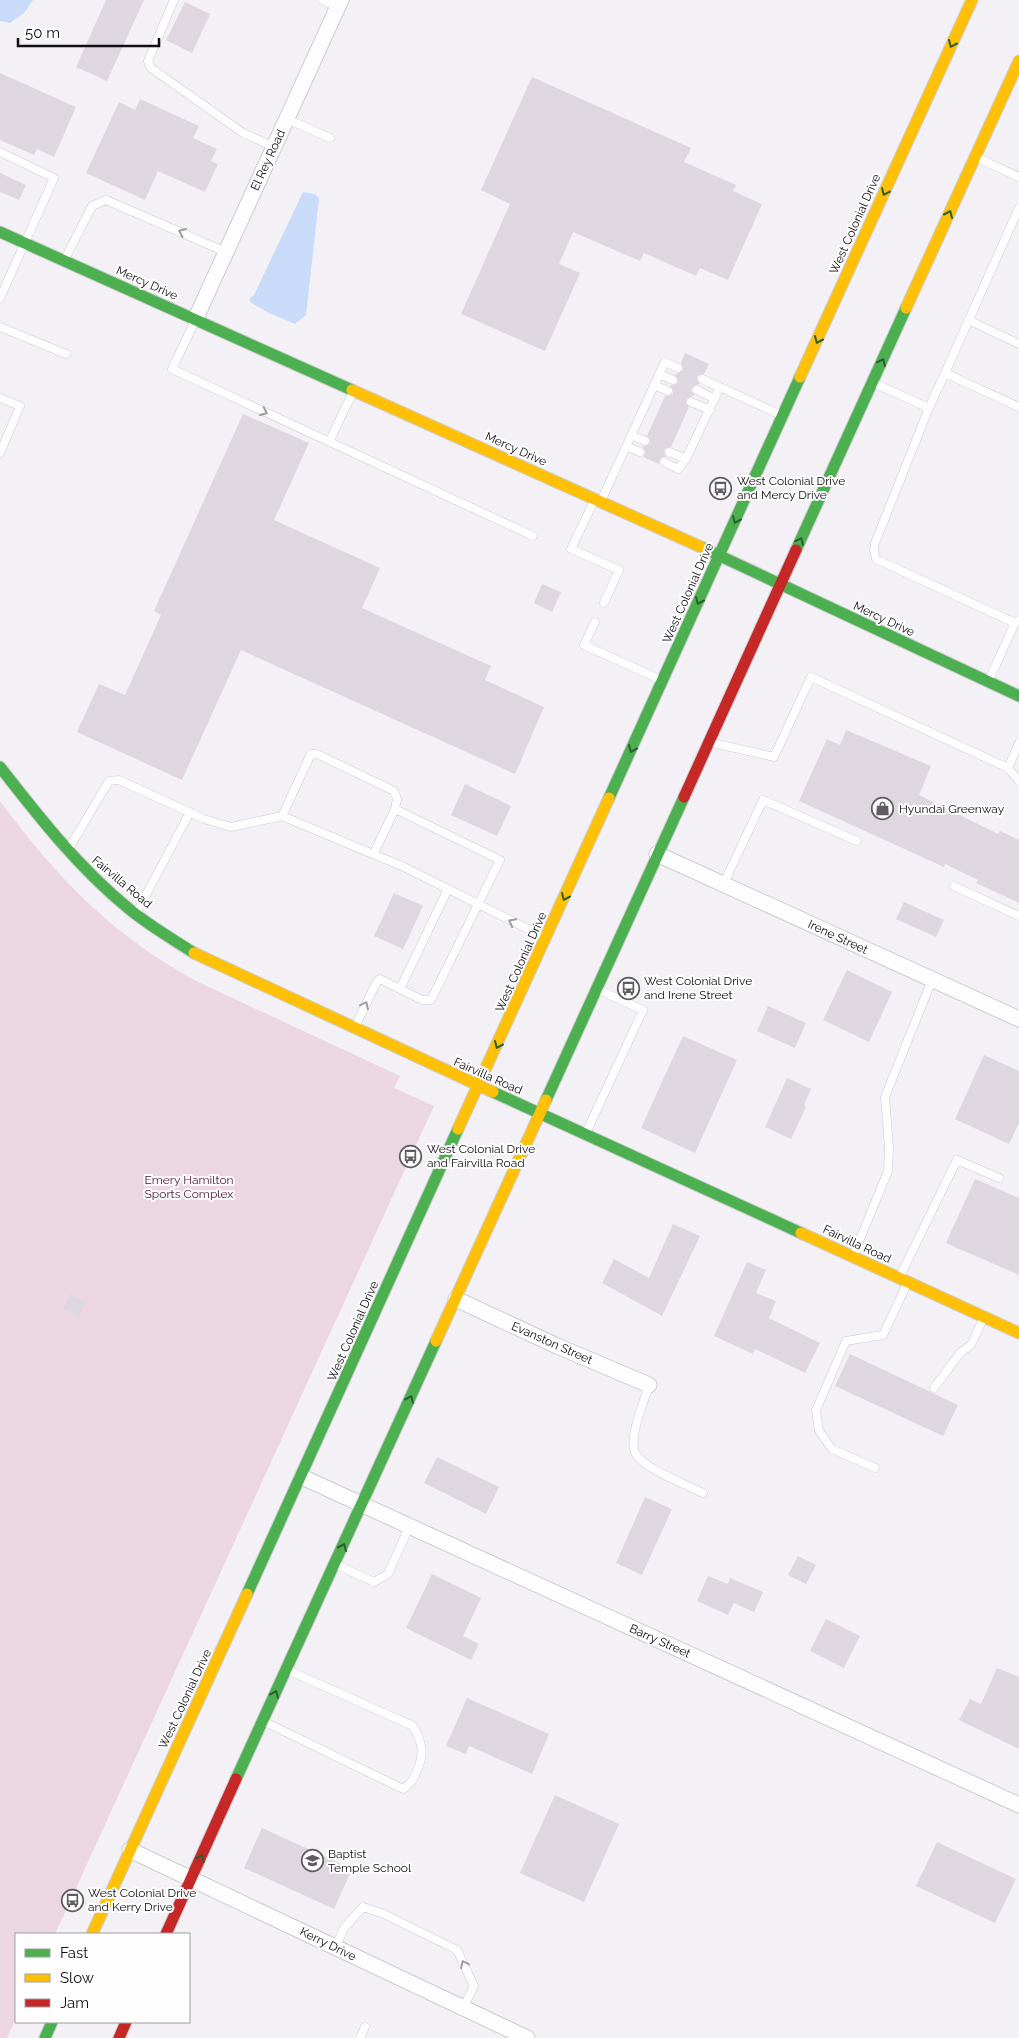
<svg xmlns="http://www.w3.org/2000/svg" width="1019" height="2038" viewBox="0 0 1019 2038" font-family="Raleway,sans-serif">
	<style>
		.green { fill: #ecd6e1 }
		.water { fill: #c8dcf9 }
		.building { fill: #dfd7e0 }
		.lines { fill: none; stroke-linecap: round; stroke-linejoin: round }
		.lane-casing { stroke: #cdcccf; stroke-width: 9 }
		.street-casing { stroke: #cdcccf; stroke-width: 17 }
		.fast-casing { stroke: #cdcccf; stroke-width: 13 }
		.slow-casing { stroke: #cdcccf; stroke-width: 13 }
		.jam-casing { stroke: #cdcccf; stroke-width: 13 }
		.lane { stroke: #fdfdfe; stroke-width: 8 }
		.street { stroke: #fdfdfe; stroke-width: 15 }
		.fast { stroke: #4caf50; stroke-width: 11 }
		.slow { stroke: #ffc107; stroke-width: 11 }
		.jam { stroke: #c62828; stroke-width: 11 }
		.oneway { stroke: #2e5e30 }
		.oneway2 { stroke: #9e9d9f }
		.labels { text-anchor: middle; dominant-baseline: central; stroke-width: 4; stroke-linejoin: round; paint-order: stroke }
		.street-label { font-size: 12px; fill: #0f0e10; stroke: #fefefe }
		.poi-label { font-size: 12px; fill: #0f0e10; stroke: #fefefe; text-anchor: start }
		.park-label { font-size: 12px; fill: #4c1333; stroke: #fefefe }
	</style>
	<rect width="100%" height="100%" fill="#f3f1f5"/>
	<path class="green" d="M 0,801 C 57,878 110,933 194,980 L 400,1076 L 394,1088 L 434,1106 L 55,1934 L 16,1934 L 16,2018 L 7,2038 L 0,2038 Z"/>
	<path class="water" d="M 0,0 L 33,0 L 24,13 L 10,23 L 0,21 Z
		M 303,192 L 315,194 L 319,198 L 306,315 L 295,324 L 267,312 L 250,302 L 250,298 L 254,295 Z"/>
	<path class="building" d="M 106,0 L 144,0 L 107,81 L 76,67 Z
		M 185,2 L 210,14 L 192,53 L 166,40 Z
		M 0,73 L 76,107 L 54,157 L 37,149 L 34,155 L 0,140 Z
		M 532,77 L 691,148 L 684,162 L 736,185 L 733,191 L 762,204 L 728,280 L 700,268 L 696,276 L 644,253 L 640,261 L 573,232 L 559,264 L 580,273 L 545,351 L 461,314 L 510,204 L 481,190 Z
		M 140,99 L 199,126 L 193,138 L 217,149 L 211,161 L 218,164 L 205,192 L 158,171 L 145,200 L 86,173 L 119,102 L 135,110 Z
		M 0,173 L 26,185 L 19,200 L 0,192 Z
		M 685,353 L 709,364 L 704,374 L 697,376 L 697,380 L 700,384 L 692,387 L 691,391 L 695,395 L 686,399 L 686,403 L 689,407 L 671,447 L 664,449 L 666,457 L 661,458 L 659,464 L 643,457 L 646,452 L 642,447 L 650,444 L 650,440 L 647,436 L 665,396 L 673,394 L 673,390 L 670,386 L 678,383 L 675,375 L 683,370 L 681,363 Z
		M 243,414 L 309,443 L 274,520 L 380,568 L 362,608 L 491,666 L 485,680 L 544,707 L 515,774 L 241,650 L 182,780 L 77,732 L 99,684 L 125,695 L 161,615 L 154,611 Z
		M 542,584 L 561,592 L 552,612 L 534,603 Z
		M 846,730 L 931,766 L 919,795 L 998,834 L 1000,831 L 1019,840 L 1019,903 L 976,883 L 978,880 L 945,864 L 944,867 L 799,801 L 827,739 L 840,745 Z
		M 465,784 L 511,806 L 497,836 L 451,815 Z
		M 394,893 L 423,906 L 403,949 L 374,936 Z
		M 904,902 L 944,920 L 936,937 L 896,919 Z
		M 847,970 L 892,992 L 869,1042 L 823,1020 Z
		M 768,1006 L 806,1023 L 795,1048 L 757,1031 Z
		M 683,1036 L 737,1060 L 695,1153 L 641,1128 Z
		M 984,1055 L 1019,1071 L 1019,1123 L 1009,1144 L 955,1119 Z
		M 787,1078 L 811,1089 L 804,1105 L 806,1107 L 791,1139 L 765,1127 Z
		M 975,1179 L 1019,1198 L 1019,1275 L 946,1243 Z
		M 673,1224 L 700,1236 L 662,1316 L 602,1283 L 614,1259 L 649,1278 Z
		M 747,1262 L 766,1270 L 756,1293 L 776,1301 L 769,1318 L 820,1343 L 805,1373 L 755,1349 L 753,1354 L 714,1336 Z
		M 70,1294 L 86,1302 L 79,1316 L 63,1309 Z
		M 850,1354 L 958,1405 L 943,1436 L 835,1386 Z
		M 437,1457 L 499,1487 L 486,1514 L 424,1483 Z
		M 645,1497 L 672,1509 L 642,1575 L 616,1563 Z
		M 798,1556 L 816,1565 L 806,1584 L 788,1575 Z
		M 432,1574 L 481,1598 L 463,1636 L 479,1644 L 471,1660 L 406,1628 Z
		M 708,1576 L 728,1584 L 730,1578 L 763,1592 L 754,1612 L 734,1603 L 728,1615 L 697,1601 Z
		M 826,1619 L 860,1636 L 844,1668 L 810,1651 Z
		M 997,1668 L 1019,1677 L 1019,1749 L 959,1720 L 970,1699 L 981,1704 Z
		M 467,1698 L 549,1734 L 532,1774 L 469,1746 L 466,1754 L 446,1746 Z
		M 555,1795 L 619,1824 L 584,1902 L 520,1873 Z
		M 262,1828 L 352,1869 L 334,1909 L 244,1868 Z
		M 937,1842 L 1016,1879 L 995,1923 L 916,1886 Z"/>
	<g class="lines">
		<defs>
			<path id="lane" d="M 174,0 L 148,61 L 151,68 L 243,133 L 274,147
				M 322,0 L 338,7
				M 287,119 L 330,138
				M 0,152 L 54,178 L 0,298
				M 980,159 L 1019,177
				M 1019,208 L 945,373 L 1019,407
				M 65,259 L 92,206 L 106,200 L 226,252
				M 968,320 L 1019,344
				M 195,321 L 172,369 L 533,536
				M 0,327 L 66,354
				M 659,374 L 673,380
				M 702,379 L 779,414
				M 876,384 L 929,408 L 875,543 L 874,550 L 876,559 L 1015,623
				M 654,385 L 668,391
				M 697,390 L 715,399
				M 0,398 L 20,406 L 0,453
				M 691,402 L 710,410
				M 929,408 L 945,373
				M 631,435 L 645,441
				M 329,442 L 353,392
				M 626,446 L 640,452
				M 669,452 L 686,459
				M 664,462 L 678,469 L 686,459 L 720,387
				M 594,501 L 571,549 L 619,570 L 604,603
				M 601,501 L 665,362 L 678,368
				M 595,622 L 584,645 L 659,679
				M 989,680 L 1015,623 L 1019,620
				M 713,743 L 774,757 L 811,677 L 1008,768 L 1019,743
				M 1008,768 L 1019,781
				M 282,816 L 311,754 L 317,754 L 394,791 L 397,799 L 395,809
				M 68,850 L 109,781 L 119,780 L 204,819 L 231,827 L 282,816 L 404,867 L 542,936
				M 723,885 L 763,800 L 857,841
				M 954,886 L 1019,916
				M 137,912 L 190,812
				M 400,989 L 448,889
				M 355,1027 L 377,981 L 380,979 L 422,1000 L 431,1000 L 500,860 L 395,809 L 374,853
				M 586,1133 L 643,1010 L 601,991
				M 853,1256 L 888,1171 L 889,1147 L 885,1097 L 932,980
				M 900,1276 L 957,1160 L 999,1178
				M 649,1385 C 644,1402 631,1431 634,1449 C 636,1466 687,1485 703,1493
				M 934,1388 L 960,1353 L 971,1345 L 984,1317
				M 875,1468 L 832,1449 L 819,1431 L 816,1410 L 846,1341 L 883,1335 L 907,1284
				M 339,1566 L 374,1582 L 388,1574 L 409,1527
				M 267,1723 L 403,1789 C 410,1785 414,1779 417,1771 C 425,1753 422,1742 413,1726 L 290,1671
				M 335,1948 L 344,1928 L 363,1907 L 384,1914 L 457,1950 L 474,1986 L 463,2008
				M 360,2038 L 365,2027"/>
			<path id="street" d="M 195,320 L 341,0
				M 657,854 L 1019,1019
				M 456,1299 L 557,1346 L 649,1385
				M 302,1477 L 1019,1805
				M 130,1850 L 527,2038"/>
			<path id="fast" d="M 0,232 L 352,390
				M 701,547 L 1019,696
				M 796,550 L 906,308
				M 0,767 C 39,817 78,867 128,908 C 148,925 171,938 194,953
				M 609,798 L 800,377
				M 493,1092 L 801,1233
				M 546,1100 L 684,797
				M 247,1594 L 458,1129
				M 236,1779 L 436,1341
				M 45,2038 L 52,2022"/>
			<path id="slow" d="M 906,308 L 1019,61
				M 800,377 L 972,0
				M 352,390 L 701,547
				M 194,953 L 493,1092
				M 458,1129 L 609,798
				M 801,1233 L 1019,1333
				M 436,1341 L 546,1100
				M 92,1934 L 247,1594"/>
			<path id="jam" d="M 684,797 L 796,550
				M 166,1934 L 236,1779
				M 119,2038 L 126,2022"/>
		</defs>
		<use href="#lane" class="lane-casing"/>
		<use href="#street" class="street-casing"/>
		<use href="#fast" class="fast-casing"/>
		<use href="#slow" class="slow-casing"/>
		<use href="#jam" class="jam-casing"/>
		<use href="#lane" class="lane"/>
		<use href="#street" class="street"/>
		<use href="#fast" class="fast"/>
		<use href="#slow" class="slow"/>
		<use href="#jam" class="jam"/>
	</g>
	<defs><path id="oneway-chevron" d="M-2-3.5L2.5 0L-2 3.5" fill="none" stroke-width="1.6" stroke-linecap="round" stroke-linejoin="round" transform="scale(1.25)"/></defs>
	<g class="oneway">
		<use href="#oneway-chevron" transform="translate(952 44) rotate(114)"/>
		<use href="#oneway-chevron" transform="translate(885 192) rotate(114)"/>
		<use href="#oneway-chevron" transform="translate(949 214) rotate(-66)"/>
		<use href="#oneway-chevron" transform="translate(818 340) rotate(114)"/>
		<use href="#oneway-chevron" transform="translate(882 362) rotate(-65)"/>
		<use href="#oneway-chevron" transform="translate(736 520) rotate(114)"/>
		<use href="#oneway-chevron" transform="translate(800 541) rotate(-65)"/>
		<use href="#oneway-chevron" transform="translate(699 601) rotate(114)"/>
		<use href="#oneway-chevron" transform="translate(632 749) rotate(114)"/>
		<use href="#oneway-chevron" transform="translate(565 897) rotate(114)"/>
		<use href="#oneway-chevron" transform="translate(498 1045) rotate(114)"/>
		<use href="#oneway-chevron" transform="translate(410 1399) rotate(-66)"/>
		<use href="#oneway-chevron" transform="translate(343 1547) rotate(-66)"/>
		<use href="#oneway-chevron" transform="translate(275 1694) rotate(-66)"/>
		<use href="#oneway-chevron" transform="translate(201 1858) rotate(-65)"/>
	</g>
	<g class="oneway2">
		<use href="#oneway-chevron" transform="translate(182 232) rotate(-156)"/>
		<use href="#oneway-chevron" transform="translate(264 412) rotate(25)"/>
		<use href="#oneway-chevron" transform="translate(512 922) rotate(-153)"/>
		<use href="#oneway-chevron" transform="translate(365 1005) rotate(-64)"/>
		<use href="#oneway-chevron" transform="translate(464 1964) rotate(-115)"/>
	</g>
	<defs>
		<symbol id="bus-ring" viewBox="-11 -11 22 22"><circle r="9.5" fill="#fefefe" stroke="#5f5d60" stroke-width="1.5"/><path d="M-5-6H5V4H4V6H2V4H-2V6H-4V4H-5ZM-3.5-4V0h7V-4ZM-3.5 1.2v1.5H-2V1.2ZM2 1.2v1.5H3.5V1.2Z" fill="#5f5d60"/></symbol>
		<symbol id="shop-ring" viewBox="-11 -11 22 22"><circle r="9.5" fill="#fefefe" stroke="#5f5d60" stroke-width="1.5"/><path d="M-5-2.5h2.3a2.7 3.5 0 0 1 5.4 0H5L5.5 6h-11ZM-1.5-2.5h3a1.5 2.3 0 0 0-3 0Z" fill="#5f5d60"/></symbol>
		<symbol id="school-ring" viewBox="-11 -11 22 22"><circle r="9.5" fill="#fefefe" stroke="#5f5d60" stroke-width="1.5"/><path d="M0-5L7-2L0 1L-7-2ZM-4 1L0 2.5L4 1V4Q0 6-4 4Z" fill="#5f5d60"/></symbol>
	</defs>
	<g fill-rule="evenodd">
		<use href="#bus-ring" x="708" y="476" width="25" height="25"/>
		<use href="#shop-ring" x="870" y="796" width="25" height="25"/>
		<use href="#bus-ring" x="616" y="976" width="25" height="25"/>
		<use href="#bus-ring" x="398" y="1144" width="25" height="25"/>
		<use href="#school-ring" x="300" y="1848" width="25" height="25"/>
		<use href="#bus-ring" x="60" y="1888" width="25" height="25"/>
	</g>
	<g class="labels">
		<g class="street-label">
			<text transform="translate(268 160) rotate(-65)">El Rey Road</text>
			<text transform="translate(855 224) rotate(-66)">West Colonial Drive</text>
			<text transform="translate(147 283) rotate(24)">Mercy Drive</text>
			<text transform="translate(516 449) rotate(24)">Mercy Drive</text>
			<text transform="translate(688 593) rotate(-66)">West Colonial Drive</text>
			<text transform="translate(884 619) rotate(25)">Mercy Drive</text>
			<text transform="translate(122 882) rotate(40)">Fairvilla Road</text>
			<text transform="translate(838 937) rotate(25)">Irene Street</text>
			<text transform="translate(521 962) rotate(-66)">West Colonial Drive</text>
			<text transform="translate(488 1076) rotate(24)">Fairvilla Road</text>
			<text transform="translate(857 1244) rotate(25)">Fairvilla Road</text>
			<text transform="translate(353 1331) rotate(-66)">West Colonial Drive</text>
			<text transform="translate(552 1343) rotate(24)">Evanston Street</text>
			<text transform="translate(660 1641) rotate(24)">Barry Street</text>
			<text transform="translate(185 1699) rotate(-65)">West Colonial Drive</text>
			<text transform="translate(328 1944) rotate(26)">Kerry Drive</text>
		</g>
		<g class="poi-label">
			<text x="737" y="481">West Colonial Drive<tspan x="737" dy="14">and Mercy Drive</tspan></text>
			<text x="899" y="809">Hyundai Greenway</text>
			<text x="644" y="981">West Colonial Drive<tspan x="644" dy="14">and Irene Street</tspan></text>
			<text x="427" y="1149">West Colonial Drive<tspan x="427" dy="14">and Fairvilla Road</tspan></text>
			<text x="328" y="1854">Baptist<tspan x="328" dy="14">Temple School</tspan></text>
			<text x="88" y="1893">West Colonial Drive<tspan x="88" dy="14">and Kerry Drive</tspan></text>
		</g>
		<g class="park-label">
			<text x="189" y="1180">Emery Hamilton<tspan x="189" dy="14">Sports Complex</tspan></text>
		</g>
	</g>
	<rect x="15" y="1933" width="175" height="90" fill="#fefefe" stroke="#9e9e9f"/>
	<rect x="25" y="1949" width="25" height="8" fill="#4caf50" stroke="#9e9e9f"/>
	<text x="60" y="1958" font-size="15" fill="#0f0e10">Fast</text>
	<rect x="25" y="1974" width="25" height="8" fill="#ffc107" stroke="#9e9e9f"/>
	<text x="60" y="1983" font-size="15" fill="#0f0e10">Slow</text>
	<rect x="25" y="1999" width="25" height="8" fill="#c62828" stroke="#9e9e9f"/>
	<text x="60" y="2008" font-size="15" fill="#0f0e10">Jam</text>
	<path d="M18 38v8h141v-8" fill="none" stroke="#0f0e10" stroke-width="2.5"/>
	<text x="25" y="38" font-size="15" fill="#0f0e10" stroke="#fefefe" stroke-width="4" paint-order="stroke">50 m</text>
</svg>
